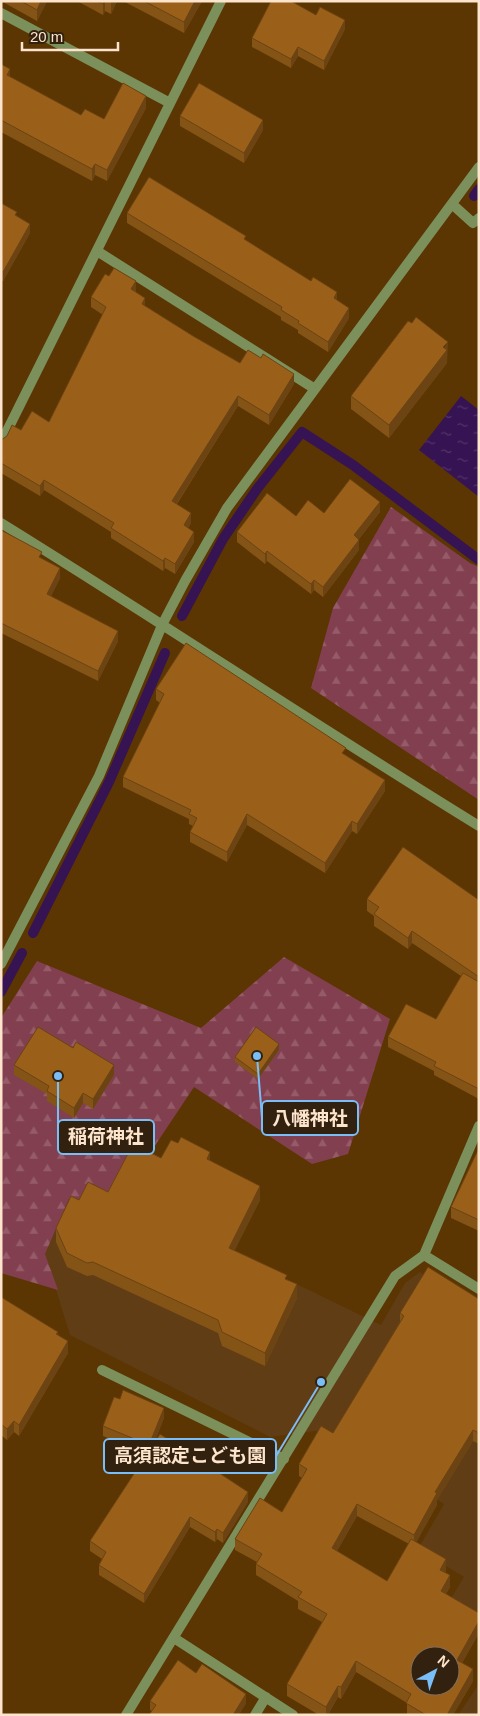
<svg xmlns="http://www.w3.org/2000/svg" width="480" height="1716" viewBox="0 0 480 1716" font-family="Helvetica,'Noto Sans JP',sans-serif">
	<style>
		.built { fill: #603d15 }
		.forest { fill: url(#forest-firs) }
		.water { fill: url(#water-ripples) }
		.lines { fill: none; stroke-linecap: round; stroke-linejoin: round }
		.stream { stroke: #361352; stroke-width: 10 }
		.service { stroke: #7c905c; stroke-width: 10 }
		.minor { stroke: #7c905c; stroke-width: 10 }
		.wall { fill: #845316; fill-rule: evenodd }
		.shaded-wall { fill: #6c4312 }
		.building { fill: #9a601a; stroke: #6c4312; fill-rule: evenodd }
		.leader { fill: none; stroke: #7abef8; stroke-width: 2 }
		.callout-dot { fill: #7abef8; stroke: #33210f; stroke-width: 2 }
		.callout { fill: #33210f; stroke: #7abef8; stroke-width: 2 }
		.callout-label { font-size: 19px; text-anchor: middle; font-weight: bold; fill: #fce4cd }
	</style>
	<defs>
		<pattern id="forest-firs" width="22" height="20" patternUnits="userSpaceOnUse" patternTransform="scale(1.25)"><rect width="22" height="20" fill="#823f50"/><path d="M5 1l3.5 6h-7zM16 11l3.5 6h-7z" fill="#955b68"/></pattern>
		<pattern id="water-ripples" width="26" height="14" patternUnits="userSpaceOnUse" patternTransform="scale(1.25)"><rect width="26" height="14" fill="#361352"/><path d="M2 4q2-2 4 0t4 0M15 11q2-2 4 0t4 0" fill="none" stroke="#54356a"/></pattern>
	</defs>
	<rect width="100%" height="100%" fill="#5b3502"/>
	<path class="built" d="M 101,1189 L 381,1325 L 405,1283 L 420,1272 L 479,1306 L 479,1622 L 448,1603 L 464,1577 L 418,1549 L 444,1504 L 322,1430 L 270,1437 L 70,1335 L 45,1254 L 69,1199 Z
		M 479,1684 L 479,1715 L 458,1715 Z"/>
	<path class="forest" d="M 391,507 L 470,563 L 479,567 L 479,800 L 311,688 L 333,608 Z
		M 284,957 L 390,1019 L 348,1154 L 312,1164 L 194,1087 L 152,1150 L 107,1201 L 69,1199 L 45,1254 L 58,1290 L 1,1273 L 1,1018 L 37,961 L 201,1028 Z"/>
	<path class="water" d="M 461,396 L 479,410 L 479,497 L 419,450 Z"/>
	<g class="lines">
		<path class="stream" d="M 474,196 L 479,189
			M 182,616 L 223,539 L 257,489 L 302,432 L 353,465 L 479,560
			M 33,933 L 109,782 L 165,653
			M 1,992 L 22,953"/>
		<path class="service" d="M 102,1370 L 284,1459"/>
		<path class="minor" d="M 1,13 L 170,103
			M 452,204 L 473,223 L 479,218
			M 97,251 L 315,389
			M 1,443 L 221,1
			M 1,523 C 161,622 318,727 479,826
			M 1,964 L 99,776 L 163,623 L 185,581 L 227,508 L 479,167
			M 424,1255 L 479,1289
			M 174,1638 L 293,1715
			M 126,1715 L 395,1276 L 424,1255 L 479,1126
			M 255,1715 L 266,1697"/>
	</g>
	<path class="wall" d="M 1,1 L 47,1 L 37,21 Z
		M 77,1 L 117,1 L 111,14 L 105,11 L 103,15 Z
		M 123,1 L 202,1 L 184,33 Z
		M 345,29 L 324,70 L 298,56 L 291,68 L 252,47 L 252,38 Z
		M 1,64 L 10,77 L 81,115 L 104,119 L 146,108 L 107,181 L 95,175 L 92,181 L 1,132 Z
		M 180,116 L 263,130 L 244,163 L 180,126 Z
		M 1,203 L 17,216 L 30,233 L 3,281 L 1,280 Z
		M 127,213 L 246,240 L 337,300 L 349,318 L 328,352 L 298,333 L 298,330 L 281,320 L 281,317 L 127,223 Z
		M 136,291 L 136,292 L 145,306 L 193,336 L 240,363 L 294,384 L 269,425 L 238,406 L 177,504 L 191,523 L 188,528 L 194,542 L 175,574 L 165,568 L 163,571 L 111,538 L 111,532 L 44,490 L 40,496 L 1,473 L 1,440 L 21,430 L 49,422 L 103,315 L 91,307 L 91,297 Z
		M 448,355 L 447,356 L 447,363 L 389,438 L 351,409 L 351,396 Z
		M 380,512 L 359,539 L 359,550 L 323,597 L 314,590 L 311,594 L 267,561 L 265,564 L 237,542 L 237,532 L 324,513 Z
		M 1,530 L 42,559 L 60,578 L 51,596 L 118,641 L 98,681 L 1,633 Z
		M 156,689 L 346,755 L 385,791 L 357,834 L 352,831 L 325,873 L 247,825 L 227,862 L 190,842 L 190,832 L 193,826 L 189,824 L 189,819 L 123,787 L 123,777 L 160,703 L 156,700 Z
		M 367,899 L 479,900 L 479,1099 L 434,1075 L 434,1071 L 388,1047 L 388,1037 L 436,1019 L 461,976 L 412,943 L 408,949 L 374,926 L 374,916 L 367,911 Z
		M 279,1050 L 258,1079 L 235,1062 L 235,1057 Z
		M 14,1065 L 114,1075 L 93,1109 L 83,1103 L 74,1118 L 47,1101 L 47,1094 L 14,1075 Z
		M 479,1148 L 479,1231 L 451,1218 L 451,1207 Z
		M 161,1158 L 210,1160 L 260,1200 L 234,1251 L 287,1280 L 297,1298 L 265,1366 L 222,1346 L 218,1333 L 93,1275 L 87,1276 L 67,1267 L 56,1242 L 56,1228 L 79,1200 L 108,1192 Z
		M 1,1297 L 58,1334 L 68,1353 L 19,1436 L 14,1432 L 7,1440 L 1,1435 Z
		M 479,1299 L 479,1444 L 473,1441 L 437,1500 L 437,1505 L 416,1542 L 446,1571 L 445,1572 L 450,1587 L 446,1594 L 479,1613 L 479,1633 L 462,1663 L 473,1681 L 453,1715 L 407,1715 L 407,1703 L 356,1672 L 341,1699 L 338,1697 L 328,1715 L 319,1715 L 287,1696 L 287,1684 L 322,1622 L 298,1609 L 298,1601 L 256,1575 L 256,1564 L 257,1562 L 235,1550 L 235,1539 L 282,1512 L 302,1478 L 299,1476 L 299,1464 L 333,1433 L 400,1322 L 400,1313 ZM 357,1516 L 409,1544 L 387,1581 L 337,1551 Z
		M 164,1418 L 154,1443 L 248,1502 L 223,1543 L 217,1539 L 215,1542 L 190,1527 L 144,1603 L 99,1575 L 99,1565 L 102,1559 L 90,1551 L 90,1541 L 147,1454 L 103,1436 L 103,1426 Z
		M 196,1673 L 246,1704 L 152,1711 L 150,1710 L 150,1701 Z"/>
	<path class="shaded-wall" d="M 41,1 L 47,1 L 37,21 L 37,10 Z
		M 104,1 L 105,1 L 105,11 L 103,15 L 103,4 Z
		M 111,1 L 117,1 L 111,14 Z
		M 195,1 L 202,1 L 184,33 L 184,22 Z
		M 345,20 L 345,29 L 324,70 L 324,61 Z
		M 298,47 L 298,56 L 291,68 L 291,59 Z
		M 10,69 L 10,81 L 7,75 Z
		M 146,96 L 146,108 L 107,181 L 107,170 Z
		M 263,120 L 263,130 L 244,163 L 244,153 Z
		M 95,164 L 95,175 L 92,181 L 92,169 Z
		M 30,224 L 30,233 L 3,281 L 3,272 Z
		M 136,281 L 136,291 L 131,299 L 131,289 Z
		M 337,292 L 337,302 L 334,298 Z
		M 145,298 L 145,308 L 142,304 Z
		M 349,308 L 349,318 L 328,352 L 328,342 Z
		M 448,342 L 447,363 L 389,438 L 389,425 Z
		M 294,374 L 294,384 L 269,425 L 269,415 Z
		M 238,396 L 238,406 L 172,511 L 172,501 Z
		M 44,480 L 44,490 L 40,496 L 40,486 Z
		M 380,502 L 380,512 L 354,545 L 354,535 Z
		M 191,513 L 191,523 L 184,535 L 184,525 Z
		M 194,532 L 194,542 L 175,574 L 175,564 Z
		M 359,540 L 359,550 L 323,597 L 323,587 Z
		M 267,551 L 267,561 L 265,564 L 265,554 Z
		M 165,558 L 165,568 L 163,571 L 163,561 Z
		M 60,568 L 60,578 L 47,604 L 47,594 Z
		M 314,580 L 314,590 L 311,594 L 311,584 Z
		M 118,631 L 118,641 L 98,681 L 98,671 Z
		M 385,780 L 385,791 L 357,834 L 357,824 Z
		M 247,814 L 247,825 L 227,862 L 227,852 Z
		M 352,821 L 352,831 L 325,873 L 325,863 Z
		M 412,931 L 412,943 L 408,949 L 408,938 Z
		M 279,1044 L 279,1050 L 258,1079 L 258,1074 Z
		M 114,1065 L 114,1075 L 93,1109 L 93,1099 Z
		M 83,1093 L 83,1103 L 74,1118 L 74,1108 Z
		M 210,1152 L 210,1166 L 207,1159 Z
		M 260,1186 L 260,1200 L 229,1262 L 229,1248 Z
		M 297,1284 L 297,1298 L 265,1366 L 265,1353 Z
		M 68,1341 L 68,1353 L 19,1436 L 19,1425 Z
		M 164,1408 L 164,1418 L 149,1455 L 149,1445 Z
		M 14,1421 L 14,1432 L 7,1440 L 7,1429 Z
		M 473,1430 L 473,1441 L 437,1500 L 437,1505 L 414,1547 L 414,1535 L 435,1492 Z
		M 248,1492 L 248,1502 L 223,1543 L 223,1533 Z
		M 357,1504 L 357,1516 L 332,1560 L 332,1548 Z
		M 190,1517 L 190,1527 L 144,1603 L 144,1594 Z
		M 217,1529 L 217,1539 L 215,1542 L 215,1532 Z
		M 446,1559 L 446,1571 L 440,1581 L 440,1570 Z
		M 450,1575 L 450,1587 L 441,1602 L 441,1591 Z
		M 479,1621 L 479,1633 L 457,1671 L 457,1660 Z
		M 356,1661 L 356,1672 L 341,1699 L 341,1687 Z
		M 473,1669 L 473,1681 L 453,1715 L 447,1715 Z
		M 338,1686 L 338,1697 L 328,1715 L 326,1715 L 326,1707 Z
		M 246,1694 L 246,1704 L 239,1715 L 233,1715 Z"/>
	<path class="building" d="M 21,1 L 41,1 L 37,10 Z
		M 97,1 L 104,1 L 103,4 Z
		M 144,1 L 195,1 L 184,22 Z
		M 271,1 L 291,1 L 316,15 L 320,7 L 345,20 L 324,61 L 298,47 L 291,59 L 252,38 Z
		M 1,64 L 10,69 L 7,75 L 81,115 L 85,109 L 104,119 L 123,83 L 146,96 L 107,170 L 95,164 L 92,169 L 1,120 Z
		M 199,83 L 263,120 L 244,153 L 180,116 Z
		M 149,177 L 246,236 L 244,239 L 311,281 L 313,277 L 337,292 L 334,298 L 349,308 L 328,342 L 298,323 L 299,321 L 281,310 L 282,307 L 127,213 Z
		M 1,203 L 17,212 L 15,215 L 30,224 L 3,272 L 1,271 Z
		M 114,268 L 136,281 L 131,289 L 145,298 L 142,304 L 193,336 L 240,363 L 248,350 L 261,358 L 263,354 L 294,374 L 269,415 L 238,396 L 172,501 L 191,513 L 184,525 L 194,532 L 175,564 L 165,558 L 163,561 L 111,528 L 114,523 L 44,480 L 40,486 L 1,463 L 1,440 L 7,436 L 12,425 L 21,430 L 32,411 L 49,422 L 106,307 L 91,297 L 105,274 L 109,276 Z
		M 416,317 L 448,342 L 443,347 L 447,350 L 389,425 L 351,396 L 408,321 L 412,323 Z
		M 350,479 L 380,502 L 354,535 L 359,540 L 323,587 L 314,580 L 311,584 L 267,551 L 265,554 L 237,532 L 267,493 L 296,516 L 308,500 L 324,513 Z
		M 1,530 L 42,552 L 39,557 L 60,568 L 47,594 L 118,631 L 98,671 L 1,623 Z
		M 186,643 L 346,748 L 342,753 L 385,780 L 357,824 L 352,821 L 325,863 L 247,814 L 227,852 L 190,832 L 197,818 L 189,814 L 191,810 L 123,777 L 164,694 L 156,689 Z
		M 403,847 L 479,900 L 479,977 L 412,931 L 408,938 L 374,914 L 379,907 L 367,899 Z
		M 463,973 L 479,982 L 479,1089 L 434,1066 L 436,1062 L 388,1037 L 406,1004 L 436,1019 Z
		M 38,1027 L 73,1048 L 76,1042 L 114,1065 L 93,1099 L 83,1093 L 74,1108 L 47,1091 L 49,1086 L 14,1065 Z
		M 256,1027 L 279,1044 L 258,1074 L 235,1057 Z
		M 181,1137 L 210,1152 L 207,1159 L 260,1186 L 229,1248 L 287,1275 L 285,1279 L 297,1284 L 265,1353 L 222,1332 L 218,1320 L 93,1262 L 87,1263 L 67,1253 L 56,1228 L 71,1196 L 79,1200 L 88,1182 L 108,1192 L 133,1144 L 161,1158 L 171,1140 L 178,1143 Z
		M 479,1148 L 479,1220 L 451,1207 Z
		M 428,1267 L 479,1299 L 479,1433 L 473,1430 L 435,1492 L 437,1493 L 414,1535 L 357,1504 L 332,1548 L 387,1581 L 411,1539 L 446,1559 L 440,1570 L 450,1575 L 441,1591 L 479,1613 L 479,1621 L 457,1660 L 473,1669 L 447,1715 L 426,1715 L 406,1703 L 411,1694 L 356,1661 L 341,1687 L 338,1686 L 326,1707 L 287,1684 L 327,1614 L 298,1597 L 302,1592 L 256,1564 L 262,1554 L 235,1539 L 260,1498 L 282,1512 L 307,1469 L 299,1464 L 321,1426 L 333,1433 L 404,1316 L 400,1313 ZM 420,1656 L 450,1656 L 450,1686 L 420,1686 Z
		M 1,1297 L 58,1332 L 56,1334 L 68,1341 L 19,1425 L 14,1421 L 7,1429 L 1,1424 Z
		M 123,1390 L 164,1408 L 149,1445 L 103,1426 L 114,1397 L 120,1399 Z
		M 160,1434 L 248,1492 L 223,1533 L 217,1529 L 215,1532 L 190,1517 L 144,1594 L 99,1565 L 106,1552 L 90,1541 Z
		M 178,1660 L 196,1673 L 202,1664 L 246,1694 L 233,1715 L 149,1715 L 156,1705 L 150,1701 Z"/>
	<path class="leader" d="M257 1056L262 1118M58 1076L58 1137M321 1382L276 1456"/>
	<g class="callout-dot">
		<circle cx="257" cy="1056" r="5"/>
		<circle cx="58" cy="1076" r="5"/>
		<circle cx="321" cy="1382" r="5"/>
	</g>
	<g class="callout">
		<rect x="262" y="1101" width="96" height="34" rx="5"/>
		<rect x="58" y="1120" width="96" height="34" rx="5"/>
		<rect x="104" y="1439" width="172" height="34" rx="5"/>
	</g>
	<g class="callout-label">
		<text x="310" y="1125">八幡神社</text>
		<text x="106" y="1143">稲荷神社</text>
		<text x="190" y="1462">高須認定こども園</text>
	</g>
	<rect width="480" height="1716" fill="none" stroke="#fce4cd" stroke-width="5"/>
	<g transform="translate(435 1671) rotate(41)"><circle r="24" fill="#33210f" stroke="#836f5b"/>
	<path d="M0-4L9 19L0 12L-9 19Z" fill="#7abef8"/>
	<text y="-8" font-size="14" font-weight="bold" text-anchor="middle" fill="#fce4cd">N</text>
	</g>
	<path d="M22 42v8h96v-8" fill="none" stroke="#fce4cd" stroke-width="2.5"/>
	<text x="30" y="42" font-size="15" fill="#fce4cd" stroke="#33210f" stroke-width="4" paint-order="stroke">20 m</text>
</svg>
